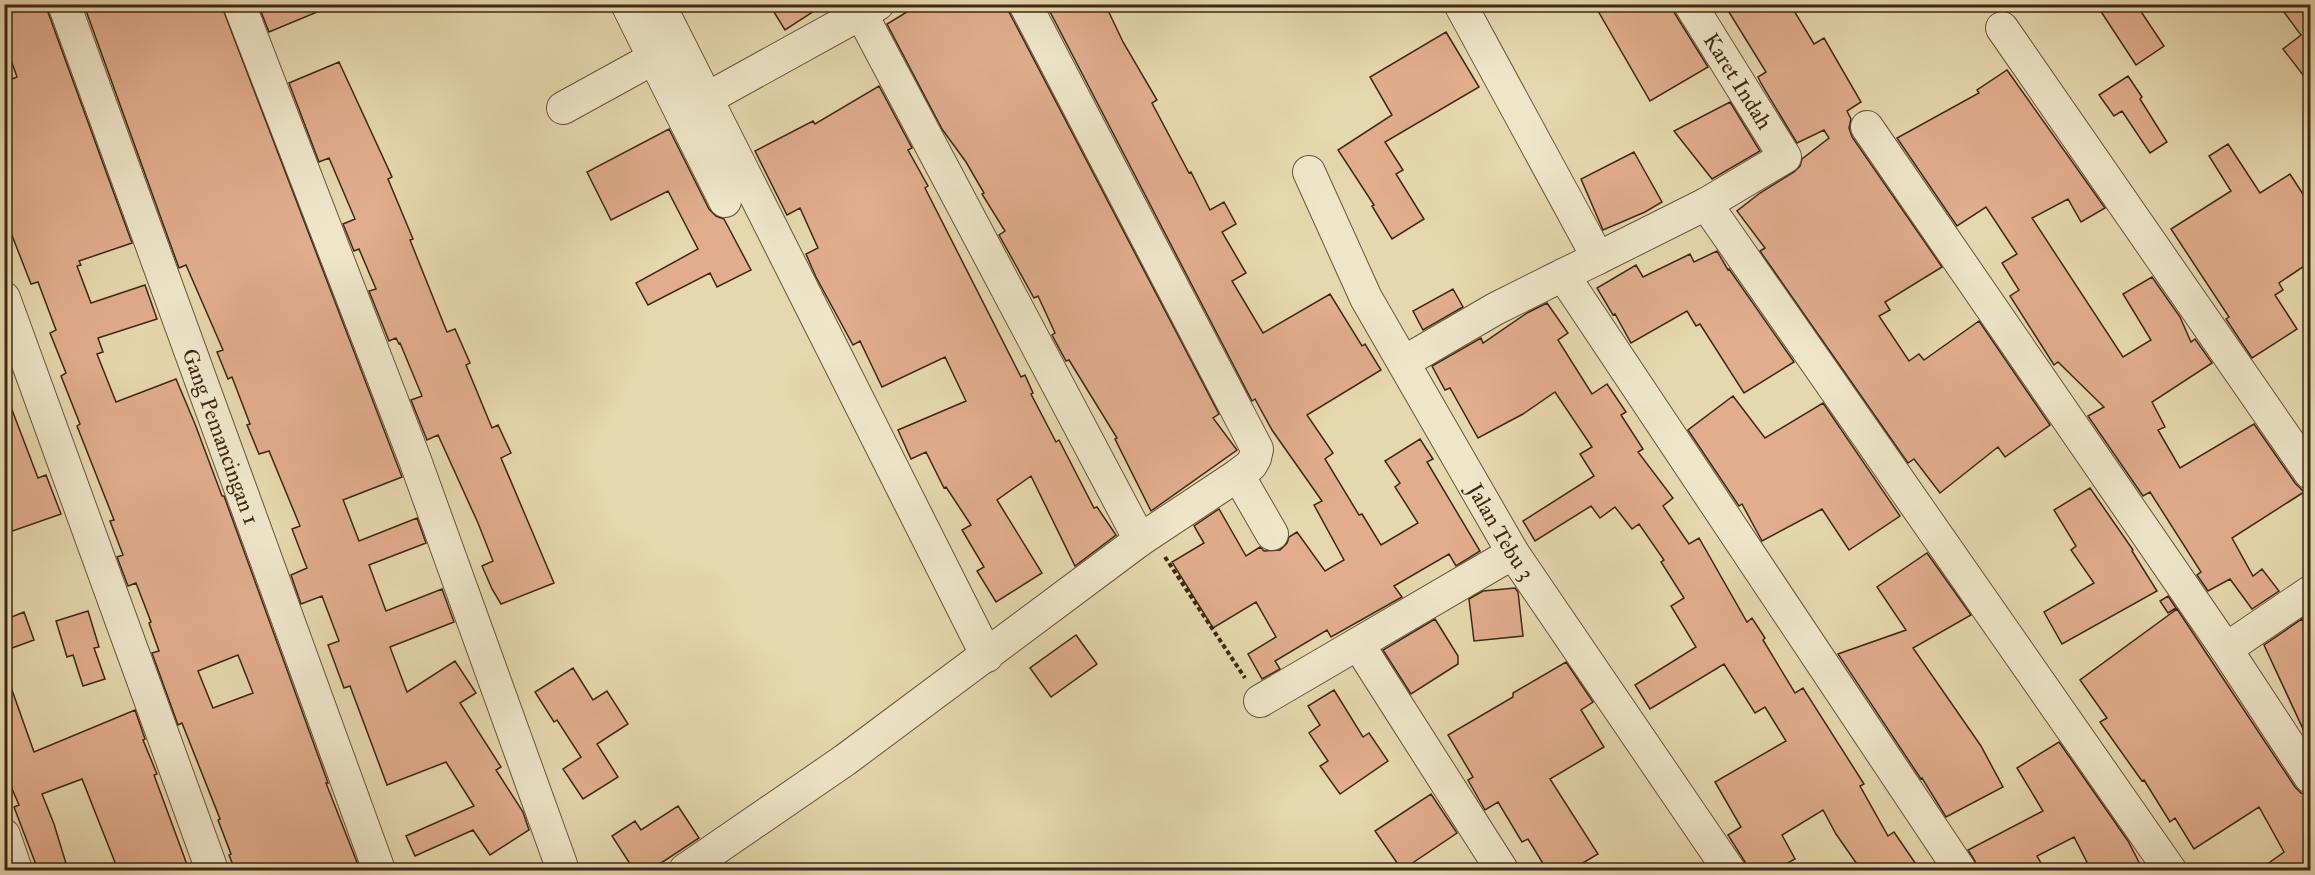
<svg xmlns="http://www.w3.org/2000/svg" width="2315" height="875" viewBox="0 0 2315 875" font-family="'IM FELL Great Primer',serif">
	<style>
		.building { fill: #e1ad8d; stroke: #3e2813; stroke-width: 1.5; fill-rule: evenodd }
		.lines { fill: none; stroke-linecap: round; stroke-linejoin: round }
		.minor-casing { stroke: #68543a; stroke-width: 34 }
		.path { stroke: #3e2813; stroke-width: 4; stroke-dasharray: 4.5 3; stroke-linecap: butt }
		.minor { stroke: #efe6ca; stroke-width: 32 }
		.labels { text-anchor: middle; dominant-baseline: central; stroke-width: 5; stroke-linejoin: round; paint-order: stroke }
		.street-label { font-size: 22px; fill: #3e2813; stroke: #efe6ca }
	</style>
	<rect width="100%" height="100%" fill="#e6d8ae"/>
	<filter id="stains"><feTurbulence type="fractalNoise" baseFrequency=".00333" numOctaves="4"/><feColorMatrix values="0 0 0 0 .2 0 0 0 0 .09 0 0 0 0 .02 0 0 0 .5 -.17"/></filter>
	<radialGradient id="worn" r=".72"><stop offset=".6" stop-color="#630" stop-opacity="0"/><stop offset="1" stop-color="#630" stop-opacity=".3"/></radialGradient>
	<path class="building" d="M 4,4 L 45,4 L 132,243 L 79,261 L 81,265 L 77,266 L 91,303 L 145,285 L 157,319 L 98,338 L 103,352 L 97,354 L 116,402 L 176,379 L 195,424 L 222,496 L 224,496 L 328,783 L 326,783 L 360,870 L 235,870 L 229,855 L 231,854 L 218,820 L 220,819 L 182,723 L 178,725 L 152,653 L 159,651 L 149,623 L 151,622 L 136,583 L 128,586 L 117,557 L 123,555 L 110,521 L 114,520 L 77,426 L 80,424 L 61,376 L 66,373 L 50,333 L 56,330 L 38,282 L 31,284 L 4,215 L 4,82 L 17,77 L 4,40 ZM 238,655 L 253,693 L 213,708 L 198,671 Z
		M 221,4 L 402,477 L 343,500 L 344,502 L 359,541 L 417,518 L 426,543 L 369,565 L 386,611 L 442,589 L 454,622 L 390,647 L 407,692 L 455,661 L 476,693 L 460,703 L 501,767 L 496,770 L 523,812 L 529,830 L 490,855 L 473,830 L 415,856 L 406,836 L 474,806 L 446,762 L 387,785 L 350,686 L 344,688 L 328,645 L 339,641 L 322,596 L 301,604 L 291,575 L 307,568 L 292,529 L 300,526 L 269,451 L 259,454 L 247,425 L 250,424 L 232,377 L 228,379 L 217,352 L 223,350 L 186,265 L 179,268 L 84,5 Z
		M 258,4 L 334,4 L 334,5 L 269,32 Z
		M 769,4 L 825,4 L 785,30 Z
		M 920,4 L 1007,4 L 1009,12 L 1219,414 L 1213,418 L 1237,450 L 1151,511 L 1115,439 L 1117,438 L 1069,360 L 1066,361 L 1052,335 L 1055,333 L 1038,296 L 1034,298 L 999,235 L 1005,231 L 982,194 L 984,193 L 966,162 L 942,129 L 887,24 Z
		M 1046,4 L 1105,4 L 1123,42 L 1157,100 L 1152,103 L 1189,173 L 1191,172 L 1210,210 L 1224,202 L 1236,224 L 1222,232 L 1246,273 L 1232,281 L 1263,333 L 1330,294 L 1362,346 L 1365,344 L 1381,370 L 1307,415 L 1333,453 L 1325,459 L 1359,515 L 1362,514 L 1381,545 L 1418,523 L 1395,487 L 1400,483 L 1385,461 L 1420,439 L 1433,459 L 1427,462 L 1480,551 L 1456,566 L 1449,554 L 1394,586 L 1402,597 L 1331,637 L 1327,630 L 1275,661 L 1280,669 L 1262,679 L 1248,654 L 1276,637 L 1256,602 L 1213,628 L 1172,562 L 1204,543 L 1194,526 L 1219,509 L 1246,556 L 1260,547 L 1264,551 L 1280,550 L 1287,543 L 1289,537 L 1297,532 L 1325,571 L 1344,560 L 1314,505 L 1322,501 L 1272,430 L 1255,399 L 1252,401 L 1250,397 Z
		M 1594,4 L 1672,4 L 1675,14 L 1708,67 L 1650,101 Z
		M 1724,4 L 1790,4 L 1814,44 L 1824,38 L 1861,102 L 1847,111 L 1851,119 L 1849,128 L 1852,137 L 1942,267 L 1885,302 L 1890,310 L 1879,316 L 1909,361 L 1919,354 L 1924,360 L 1979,321 L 2050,425 L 2005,457 L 1998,447 L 1940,493 L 1914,459 L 1908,463 L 1760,251 L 1765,248 L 1737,211 L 1760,193 L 1794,172 L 1800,166 L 1802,159 L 1829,138 L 1824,130 L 1797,143 L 1762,85 L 1758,77 L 1766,72 Z
		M 2096,4 L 2136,4 L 2164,46 L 2136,65 Z
		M 2278,4 L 2310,4 L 2310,84 L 2283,49 L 2301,35 Z
		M 1446,32 L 1479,87 L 1385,142 L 1403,170 L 1396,174 L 1424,219 L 1392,239 L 1372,206 L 1374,205 L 1338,150 L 1392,115 L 1370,77 Z
		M 339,62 L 392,177 L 388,179 L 413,239 L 410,240 L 447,332 L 455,329 L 470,363 L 466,365 L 492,428 L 498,425 L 511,453 L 501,458 L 554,583 L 501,604 L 492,589 L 482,566 L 493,561 L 478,523 L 438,435 L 427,440 L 411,400 L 422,396 L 400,343 L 399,344 L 396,338 L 389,341 L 369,291 L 376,289 L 359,249 L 354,251 L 343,224 L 355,219 L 329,158 L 319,162 L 289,83 Z
		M 2007,70 L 2105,208 L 2081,222 L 2068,199 L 2032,218 L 2123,357 L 2151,340 L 2123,294 L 2152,277 L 2180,317 L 2191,342 L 2195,339 L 2212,363 L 2152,402 L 2165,427 L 2158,430 L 2180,468 L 2254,424 L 2295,483 L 2304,492 L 2232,538 L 2253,576 L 2262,569 L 2279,591 L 2252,609 L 2230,579 L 2208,591 L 2197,575 L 2201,572 L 2150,492 L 2143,496 L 2088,416 L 2104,407 L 2058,362 L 2054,365 L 2010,296 L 2019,290 L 2002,263 L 2017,254 L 1986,207 L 1957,226 L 1897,138 L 1979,93 L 1977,90 Z
		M 2128,76 L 2142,97 L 2140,99 L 2167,142 L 2150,153 L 2122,111 L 2114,116 L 2099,95 Z
		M 879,86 L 912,148 L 908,150 L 928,186 L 925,188 L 1021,377 L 1025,375 L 1033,393 L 1031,394 L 1056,442 L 1059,440 L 1094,508 L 1097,507 L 1116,535 L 1075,566 L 1031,476 L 997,500 L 1042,573 L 996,602 L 977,571 L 984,567 L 962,530 L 971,525 L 946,487 L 944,488 L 926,452 L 911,459 L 898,430 L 966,401 L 945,357 L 882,387 L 860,341 L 853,345 L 816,277 L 806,254 L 818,248 L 800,208 L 787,215 L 755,151 L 813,121 L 815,124 Z
		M 1730,102 L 1760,151 L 1712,179 L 1674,131 Z
		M 669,129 L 709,209 L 716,216 L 724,219 L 751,270 L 717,287 L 710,273 L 648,305 L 636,283 L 698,249 L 668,191 L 611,220 L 587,172 Z
		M 2228,144 L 2260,193 L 2290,174 L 2310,205 L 2310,262 L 2279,283 L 2283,290 L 2275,295 L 2297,329 L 2252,358 L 2226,319 L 2229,317 L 2171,229 L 2231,191 L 2209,156 Z
		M 1634,152 L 1662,202 L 1645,212 L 1603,230 L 1581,179 Z
		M 1717,251 L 1728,270 L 1729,269 L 1794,362 L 1744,393 L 1700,324 L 1696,326 L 1687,311 L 1631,343 L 1615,314 L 1613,315 L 1597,288 L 1636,265 L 1643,277 L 1690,254 L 1694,262 Z
		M 1453,289 L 1463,307 L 1423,330 L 1413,311 Z
		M 1547,303 L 1568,333 L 1558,340 L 1592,394 L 1607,384 L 1626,412 L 1621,415 L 1643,449 L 1638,452 L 1673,498 L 1663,506 L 1689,544 L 1699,538 L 1747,622 L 1752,618 L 1765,638 L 1763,640 L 1795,693 L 1803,688 L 1864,784 L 1860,786 L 1888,836 L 1894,832 L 1920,870 L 1861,870 L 1836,834 L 1823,810 L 1782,835 L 1795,859 L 1775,870 L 1750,870 L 1728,835 L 1741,827 L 1715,782 L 1786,741 L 1765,707 L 1755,713 L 1724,664 L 1650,709 L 1635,685 L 1696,647 L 1671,606 L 1684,598 L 1661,562 L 1664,560 L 1639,524 L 1632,529 L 1615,507 L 1600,518 L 1591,506 L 1535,541 L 1523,521 L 1594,476 L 1580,454 L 1592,447 L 1555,392 L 1523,414 L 1478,438 L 1450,388 L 1445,390 L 1432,366 L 1481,338 L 1483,343 L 1527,313 Z
		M 6,394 L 38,478 L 46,475 L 61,514 L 4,534 L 4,395 Z
		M 1733,396 L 1765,438 L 1823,403 L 1900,516 L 1849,550 L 1822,509 L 1762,541 L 1742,504 L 1739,506 L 1688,430 Z
		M 2090,488 L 2133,550 L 2132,551 L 2157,591 L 2062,644 L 2044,612 L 2094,583 L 2071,550 L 2076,546 L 2054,510 Z
		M 1927,553 L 1971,615 L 1913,648 L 1981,746 L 2003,787 L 1946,817 L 1922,778 L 1921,779 L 1838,654 L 1906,630 L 1877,587 Z
		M 1515,588 L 1518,592 L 1523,636 L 1474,641 L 1469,599 L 1483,591 Z
		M 2168,596 L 2176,608 L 2168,613 L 2160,601 Z
		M 2177,609 L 2295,787 L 2301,793 L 2310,795 L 2310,870 L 2259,870 L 2284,852 L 2259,807 L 2194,849 L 2175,818 L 2170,822 L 2144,780 L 2142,781 L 2100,722 L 2107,718 L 2080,680 Z
		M 88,611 L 99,647 L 94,648 L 105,679 L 83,686 L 73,655 L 67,657 L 56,621 Z
		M 24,612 L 34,640 L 4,651 L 4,620 Z
		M 1435,619 L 1458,656 L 1458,664 L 1411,694 L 1383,650 Z
		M 2302,619 L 2310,637 L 2310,744 L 2264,645 Z
		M 1076,635 L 1097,664 L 1051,697 L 1030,668 Z
		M 1566,662 L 1593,702 L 1581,710 L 1604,747 L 1550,779 L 1598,854 L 1571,870 L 1547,870 L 1528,839 L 1522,842 L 1498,802 L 1485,810 L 1468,780 L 1473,777 L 1448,735 L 1513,697 L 1513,693 Z
		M 573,668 L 593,700 L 607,691 L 628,724 L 597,744 L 618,777 L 583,799 L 563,769 L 581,757 L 557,720 L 554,722 L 535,692 Z
		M 4,676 L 7,676 L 34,752 L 135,710 L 145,739 L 143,740 L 157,774 L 154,775 L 189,870 L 118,870 L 82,779 L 42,794 L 54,824 L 68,870 L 38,870 L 14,807 L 19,805 L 4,770 Z
		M 1334,690 L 1363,737 L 1369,733 L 1388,761 L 1340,794 L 1320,766 L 1328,761 L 1309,733 L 1320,725 L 1308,706 Z
		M 2059,742 L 2128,841 L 2143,870 L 2091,870 L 2074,837 L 2037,856 L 2045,870 L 1978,870 L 1975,861 L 1968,850 L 2043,811 L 2017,768 Z
		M 1431,794 L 1457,833 L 1402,870 L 1375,831 Z
		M 678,806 L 699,838 L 661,863 L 666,870 L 634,870 L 612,836 L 635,821 L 641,830 Z"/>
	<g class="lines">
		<defs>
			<g id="minor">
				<path id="s1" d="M 64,4 L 379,870"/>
				<path d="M 239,4 L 415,460 L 563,870"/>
				<path d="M 627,4 L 725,201"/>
				<path d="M 659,4 L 987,656"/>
				<path d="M 856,4 L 1140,540"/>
				<path d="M 1460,4 L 1598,258 L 1563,275 L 1960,870"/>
				<path d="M 2002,28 L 2310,473"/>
				<path d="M 708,98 L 878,4"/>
				<path d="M 563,108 L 654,58"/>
				<path d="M 1867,127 L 2226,649 L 2310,777"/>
				<path id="s2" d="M 1309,172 L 1366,298 L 1513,553 L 1729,870"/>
				<path d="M 1706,204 L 2170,870"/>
				<path d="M 1598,258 L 1706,204 L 1785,157 L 1690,4"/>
				<path d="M 4,298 L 212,870"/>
				<path d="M 1404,362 L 1495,309 L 1563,275"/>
				<path d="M 1238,475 L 1272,534"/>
				<path d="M 1358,644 L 1502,870"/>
				<path d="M 2226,649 L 2310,592"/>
				<path d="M 1260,701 L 1513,553"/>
				<path d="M 4,835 L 16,870"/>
				<path d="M 685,870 L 845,760 L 1140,540 L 1238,475 L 1251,465 L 1255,458 L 1257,449 L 1025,4"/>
			</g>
		</defs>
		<use href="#minor" class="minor-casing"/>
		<path class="path" d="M 1165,557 L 1245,678"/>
		<use href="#minor" class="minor"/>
	</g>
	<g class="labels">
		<g class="street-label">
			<text transform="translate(1738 81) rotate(58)">Karet Indah</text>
			<text stroke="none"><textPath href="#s1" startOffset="460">Gang Pemancingan 1</textPath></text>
			<text stroke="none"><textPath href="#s2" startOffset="408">Jalan Tebu 3</textPath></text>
		</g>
	</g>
	<rect width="2315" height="875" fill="none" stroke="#e6d8ae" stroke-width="24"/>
	<rect x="6" y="6" width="2303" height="863" fill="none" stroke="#3e2813" stroke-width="3"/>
	<rect x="12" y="12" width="2291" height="851" fill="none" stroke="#3e2813" stroke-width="1.5"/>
	<rect width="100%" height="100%" filter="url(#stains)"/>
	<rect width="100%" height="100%" fill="url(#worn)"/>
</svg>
